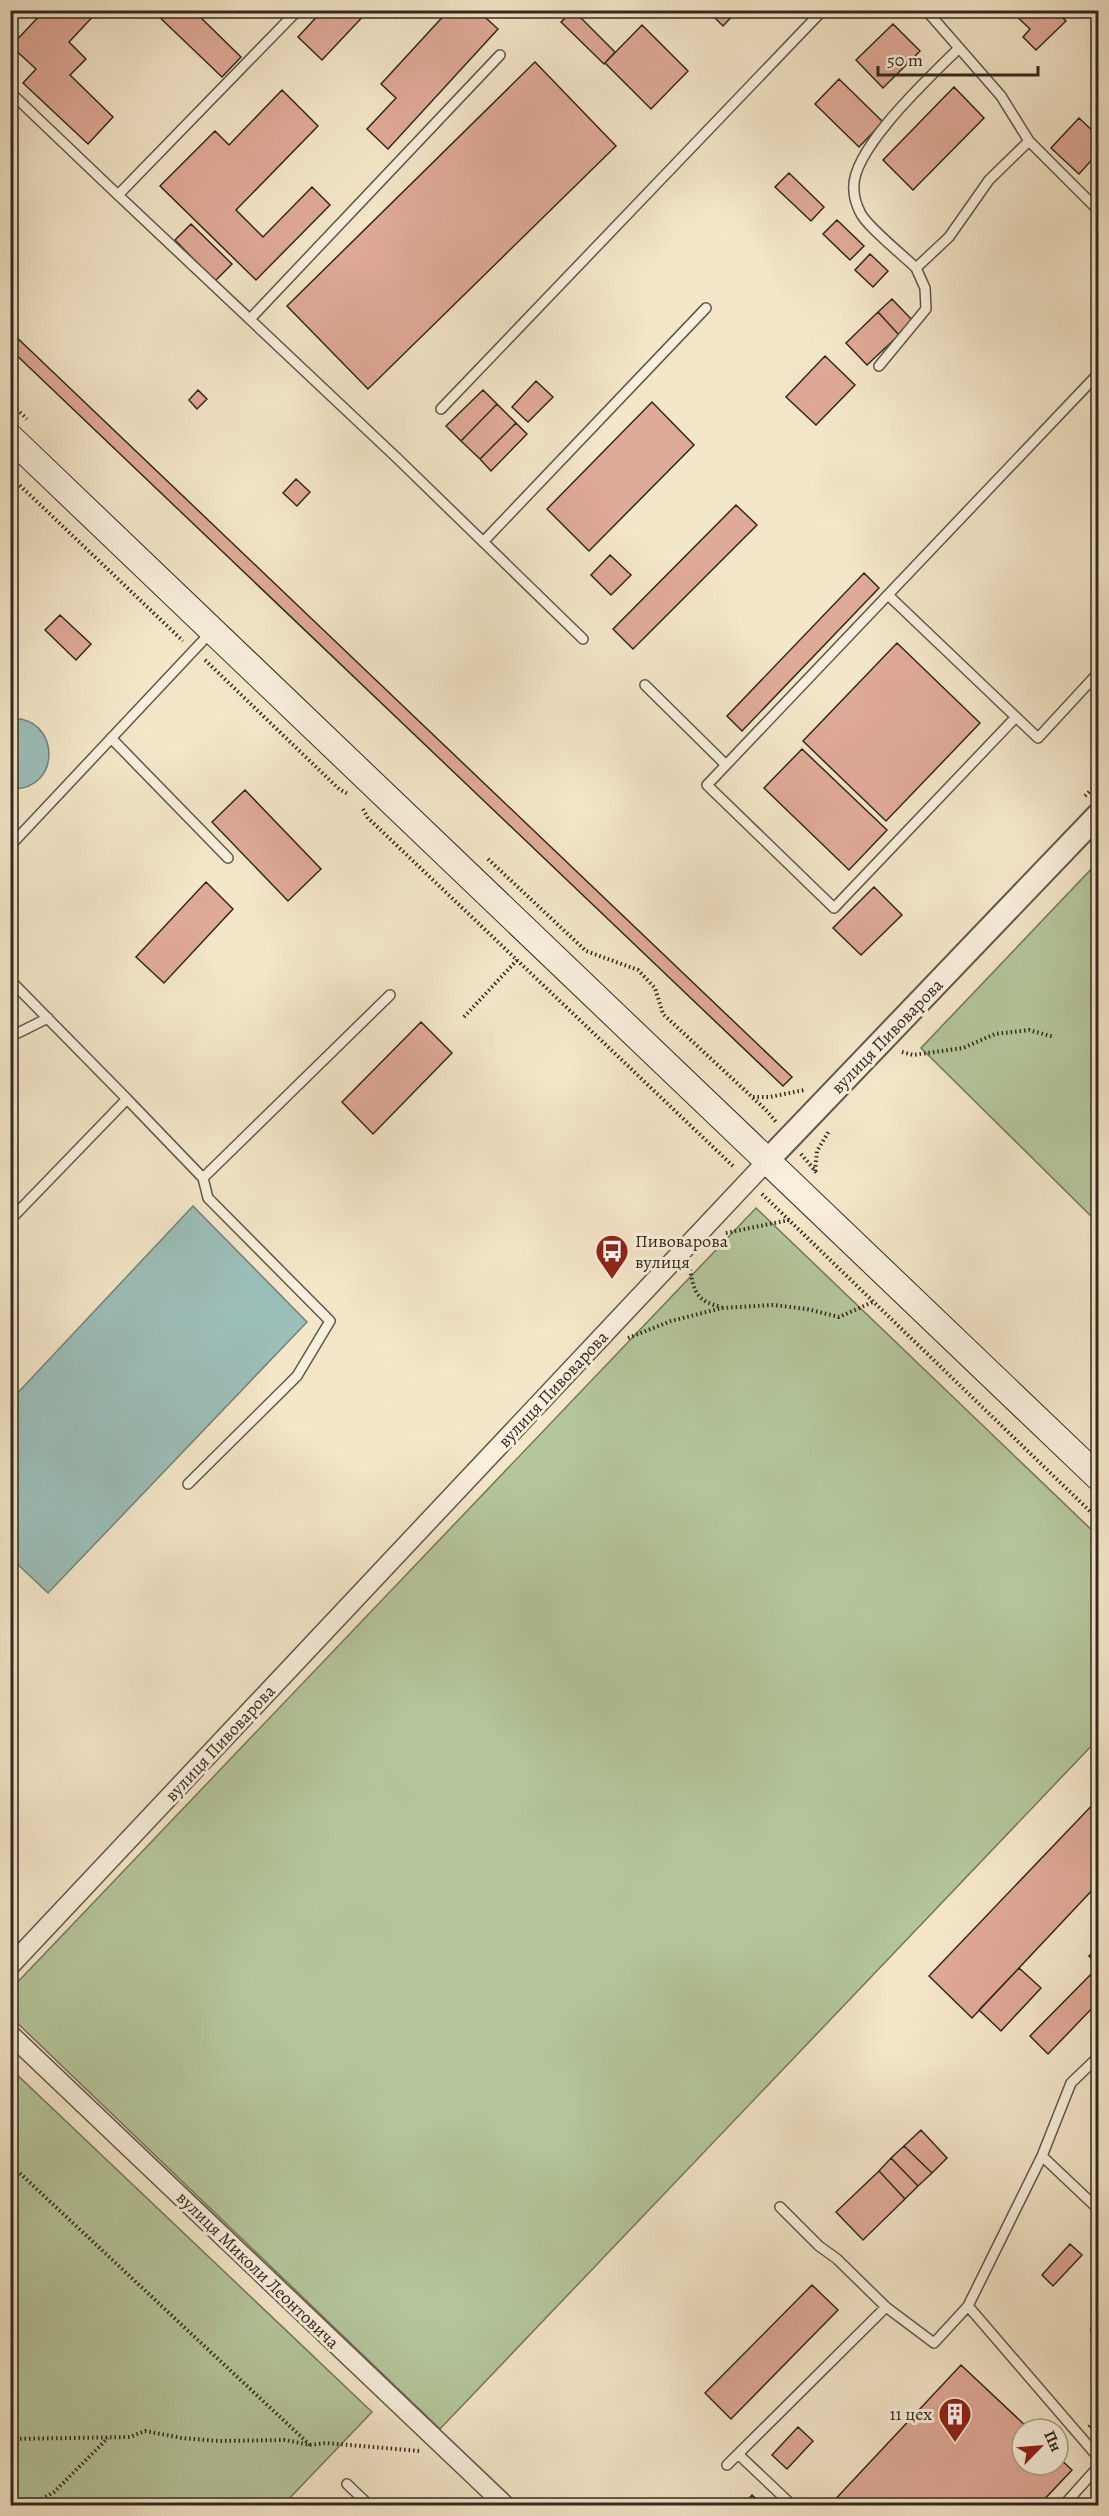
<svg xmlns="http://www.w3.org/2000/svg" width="1109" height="2516" viewBox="0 0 1109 2516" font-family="Alegreya,serif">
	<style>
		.green { fill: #b5c69b; stroke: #74775d; stroke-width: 1.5 }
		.water { fill: #9cbfba; stroke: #72837c; stroke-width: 1.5 }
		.building { fill: #e0aa98; stroke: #32281f; stroke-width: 1.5 }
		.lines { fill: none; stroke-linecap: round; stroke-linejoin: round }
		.service-casing { stroke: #62584a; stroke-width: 12 }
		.minor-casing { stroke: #62584a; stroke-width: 21 }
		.tertiary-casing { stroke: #62584a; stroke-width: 26 }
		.secondary-casing { stroke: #32281f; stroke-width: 28 }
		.path { stroke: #32281f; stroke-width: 4; stroke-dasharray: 1.5 3; stroke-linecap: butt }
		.service { stroke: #f8efdc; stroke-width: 9 }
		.minor { stroke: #f8efdc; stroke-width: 18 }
		.tertiary { stroke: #f8efdc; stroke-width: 22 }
		.secondary { stroke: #f8efdc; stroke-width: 26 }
		.labels { text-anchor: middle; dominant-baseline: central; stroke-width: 6; stroke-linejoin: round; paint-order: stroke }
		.street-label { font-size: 18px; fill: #32281f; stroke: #f8efdc }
		.poi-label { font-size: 18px; fill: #32281f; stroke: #f8efdc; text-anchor: start }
	</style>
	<rect width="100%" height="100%" fill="#f4e6c9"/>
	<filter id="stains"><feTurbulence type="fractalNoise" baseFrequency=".00333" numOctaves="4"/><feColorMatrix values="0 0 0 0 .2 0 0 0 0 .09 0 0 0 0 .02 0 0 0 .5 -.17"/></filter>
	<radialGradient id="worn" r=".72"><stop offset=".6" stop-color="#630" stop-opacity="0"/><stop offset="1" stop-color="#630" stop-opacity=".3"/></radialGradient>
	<path class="green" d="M 1098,862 L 1098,1223 L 921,1048 Z
		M 756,1208 L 1098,1536 L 1098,1739 L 440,2429 L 11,2017 L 11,1989 Z
		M 10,2068 L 372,2412 L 283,2505 L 11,2505 Z"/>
	<path class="water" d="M 11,719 C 59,715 64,790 11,789 Z
		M 193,1206 L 307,1322 L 48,1593 L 11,1558 L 11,1400 Z"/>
	<path class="building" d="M 45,10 L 99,10 L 69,42 L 86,59 L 70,75 L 113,117 L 88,144 L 23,83 L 36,69 L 11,46 Z
		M 152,10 L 193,10 L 241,57 L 222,77 Z
		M 323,10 L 369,10 L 322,60 L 298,37 Z
		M 449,10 L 477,10 L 498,29 L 388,149 L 367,129 L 396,98 L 381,84 Z
		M 573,10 L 615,52 L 604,64 L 561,22 Z
		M 707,10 L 738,10 L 723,26 Z
		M 1010,10 L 1055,10 L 1066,21 L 1036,50 L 1023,37 L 1030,29 Z
		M 893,24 L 920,51 L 883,88 L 856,60 Z
		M 642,25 L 688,71 L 651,109 L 605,63 Z
		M 535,62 L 616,146 L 368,389 L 287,306 Z
		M 839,79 L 883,122 L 859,147 L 815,104 Z
		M 954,87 L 984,118 L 913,190 L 883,160 Z
		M 282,90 L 318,126 L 236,210 L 263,237 L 312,187 L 330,205 L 256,280 L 160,186 L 215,131 L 229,145 Z
		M 1079,118 L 1098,136 L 1098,153 L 1079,174 L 1051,148 Z
		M 789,173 L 824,207 L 811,221 L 775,187 Z
		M 837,220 L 864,246 L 850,260 L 823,234 Z
		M 191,224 L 232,264 L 215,281 L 175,240 Z
		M 870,254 L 888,271 L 873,287 L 855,270 Z
		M 892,299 L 913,321 L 899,335 L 878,312 Z
		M 878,312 L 899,335 L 867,365 L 846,343 Z
		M 10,331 L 792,1077 L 783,1086 L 10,349 Z
		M 825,356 L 855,385 L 816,425 L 786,397 Z
		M 536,381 L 553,397 L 528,422 L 512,407 Z
		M 198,390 L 207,399 L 197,409 L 189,400 Z
		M 483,390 L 497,404 L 461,441 L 446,426 Z
		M 652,402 L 694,445 L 589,551 L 547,509 Z
		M 497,404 L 516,423 L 480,459 L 461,441 Z
		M 516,423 L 527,434 L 491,471 L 480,459 Z
		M 296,479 L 310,492 L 297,506 L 283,493 Z
		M 736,505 L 757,525 L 633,649 L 613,629 Z
		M 610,555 L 631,575 L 611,595 L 591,575 Z
		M 864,573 L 879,588 L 742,731 L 727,716 Z
		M 60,615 L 91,644 L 76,660 L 45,630 Z
		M 897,643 L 980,723 L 886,821 L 803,741 Z
		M 802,749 L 887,830 L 849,870 L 764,788 Z
		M 245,790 L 321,869 L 288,901 L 212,822 Z
		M 206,882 L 233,909 L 164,983 L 136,957 Z
		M 874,887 L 902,915 L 861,955 L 833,928 Z
		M 421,1022 L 452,1053 L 373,1134 L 342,1102 Z
		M 1098,1799 L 1098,1884 L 972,2018 L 929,1976 Z
		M 1098,1946 L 1098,1965 L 1089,1956 Z
		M 1098,1967 L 1098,2002 L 1048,2054 L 1030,2036 Z
		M 1019,1968 L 1041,1988 L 1001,2031 L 979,2010 Z
		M 921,2130 L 947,2158 L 932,2173 L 904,2146 Z
		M 904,2146 L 932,2173 L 918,2186 L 891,2158 Z
		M 891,2158 L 918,2186 L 905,2199 L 879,2171 Z
		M 879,2171 L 905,2199 L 863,2240 L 836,2212 Z
		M 1070,2244 L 1082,2255 L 1053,2286 L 1042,2275 Z
		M 812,2285 L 838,2310 L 731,2419 L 705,2393 Z
		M 961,2365 L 1029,2429 L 1022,2429 L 1022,2465 L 1058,2465 L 1058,2457 L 1072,2470 L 1038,2506 L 829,2506 Z
		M 798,2427 L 813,2441 L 787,2469 L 772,2455 Z
		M 752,2495 L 764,2506 L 743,2505 Z"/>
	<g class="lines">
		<defs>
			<path id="service" d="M 926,10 L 1001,96 L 1029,141 L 1098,210
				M 10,92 L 118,195 L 298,10
				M 118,195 L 398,459 L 583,639
				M 916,268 C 904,256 865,225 860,212 C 857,206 854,197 854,190 C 849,151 932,75 959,48
				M 250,319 L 500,55
				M 879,366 L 926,309 L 925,288 L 916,268 L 949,237 L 989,180 L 1029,141
				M 441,409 L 823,10
				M 483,542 L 706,308
				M 888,595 L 1038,738 L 1098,673
				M 645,685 L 726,765 L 1098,374
				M 111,738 L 228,858
				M 726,765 L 707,785 L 834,908 L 1016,717
				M 10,846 L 212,631
				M 10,980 L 127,1099
				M 10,1037 L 48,1018
				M 10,1220 L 127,1099 L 203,1178 L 390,995
				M 188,1484 L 297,1376 L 330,1321 L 208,1198 L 203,1178
				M 1098,2057 L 1071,2083 L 1042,2156 L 1098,2209
				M 1042,2156 L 968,2306 L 1098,2457
				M 780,2207 L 819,2246 L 837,2259 L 886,2307
				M 1098,2326 L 1096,2329 L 1098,2331
				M 738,2454 L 793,2506
				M 727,2465 L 886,2307 L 934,2343 L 968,2306
				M 347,2484 L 370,2506
				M 1063,2506 L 1098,2467"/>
			<path id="minor" d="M 10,1966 L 768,1160
				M 10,2034 L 506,2506"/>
			<path id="tertiary" d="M 768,1160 L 1098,815"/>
			<path id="secondary" d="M 10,437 L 1098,1477"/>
		</defs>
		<use href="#service" class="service-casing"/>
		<use href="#minor" class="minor-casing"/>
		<use href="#tertiary" class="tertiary-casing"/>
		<use href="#secondary" class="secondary-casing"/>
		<path class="path" d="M 10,403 L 27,419
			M 10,476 L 183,641
			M 205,660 L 339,789 L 348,794
			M 1085,796 L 1098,783
			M 363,809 L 368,818 L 735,1168
			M 488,859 L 586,951 L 638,970 L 655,988 L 663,1014 L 766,1110 L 776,1122
			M 464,1017 L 517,960
			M 902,1052 L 913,1055 L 963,1048 L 995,1034 L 1029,1030 L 1054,1037
			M 753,1097 L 770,1097 L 804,1090
			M 801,1154 L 817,1173
			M 815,1171 L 817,1151 L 829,1131
			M 762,1194 L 1098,1519
			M 726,1233 L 789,1220
			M 690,1269 C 694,1293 698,1302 722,1307
			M 628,1338 L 671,1321 L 722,1308 L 773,1305 L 807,1309 L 839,1317 L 875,1301
			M 10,2164 L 310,2445 L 285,2440 L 218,2441 L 182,2438 L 145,2431 L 130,2437 L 10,2439
			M 1089,2427 L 1098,2416
			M 310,2445 L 326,2443 L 420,2451
			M 30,2506 L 54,2492 L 108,2438"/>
		<use href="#service" class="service"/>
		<use href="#minor" class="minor"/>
		<use href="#tertiary" class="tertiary"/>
		<use href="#secondary" class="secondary"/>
	</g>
	<defs>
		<symbol id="bus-pin" viewBox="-11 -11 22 30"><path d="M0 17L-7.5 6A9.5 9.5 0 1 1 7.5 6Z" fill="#8f2418" stroke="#f8efdc"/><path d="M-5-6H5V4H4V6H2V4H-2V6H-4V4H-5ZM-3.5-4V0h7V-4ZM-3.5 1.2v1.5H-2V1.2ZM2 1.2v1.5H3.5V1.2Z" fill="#fff"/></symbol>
		<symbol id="building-pin" viewBox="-11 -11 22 30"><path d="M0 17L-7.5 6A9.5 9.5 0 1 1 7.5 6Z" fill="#8f2418" stroke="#f8efdc"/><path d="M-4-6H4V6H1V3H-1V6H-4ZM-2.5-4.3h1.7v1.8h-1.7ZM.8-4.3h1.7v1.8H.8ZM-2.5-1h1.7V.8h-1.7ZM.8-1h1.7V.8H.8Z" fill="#fff"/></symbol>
	</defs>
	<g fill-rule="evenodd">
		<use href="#bus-pin" x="593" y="1232" width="38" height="52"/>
		<use href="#building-pin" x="936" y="2395" width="38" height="52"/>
	</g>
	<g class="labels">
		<g class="street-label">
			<text transform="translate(887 1036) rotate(-46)">вулиця Пивоварова</text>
			<text transform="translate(553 1389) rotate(-47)">вулиця Пивоварова</text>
			<text transform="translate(220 1743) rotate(-47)">вулиця Пивоварова</text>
			<text transform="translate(258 2270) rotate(44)">вулиця Миколи Леонтовича</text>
		</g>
		<g class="poi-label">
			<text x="635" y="1241">Пивоварова<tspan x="635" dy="21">вулиця</tspan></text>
			<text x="932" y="2414" text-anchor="end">11 цех</text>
		</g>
	</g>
	<rect width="1109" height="2516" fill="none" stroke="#f4e6c9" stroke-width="36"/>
	<rect x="12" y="12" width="1085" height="2492" fill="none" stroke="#32281f" stroke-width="3"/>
	<rect x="18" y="18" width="1073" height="2480" fill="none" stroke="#32281f" stroke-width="1.5"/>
	<g transform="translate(1040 2447) rotate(65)"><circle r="28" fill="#f8efdc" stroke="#a99f90" stroke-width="1.5"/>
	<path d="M0-4.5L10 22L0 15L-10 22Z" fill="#8f2418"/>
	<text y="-9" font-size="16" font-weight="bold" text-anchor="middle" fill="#32281f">Пн</text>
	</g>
	<path d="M878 66v9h160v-9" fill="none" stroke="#32281f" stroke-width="3"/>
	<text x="887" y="66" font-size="18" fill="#32281f" stroke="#f8efdc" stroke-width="4.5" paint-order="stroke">50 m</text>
	<rect width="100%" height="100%" filter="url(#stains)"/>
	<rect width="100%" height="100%" fill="url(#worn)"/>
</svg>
